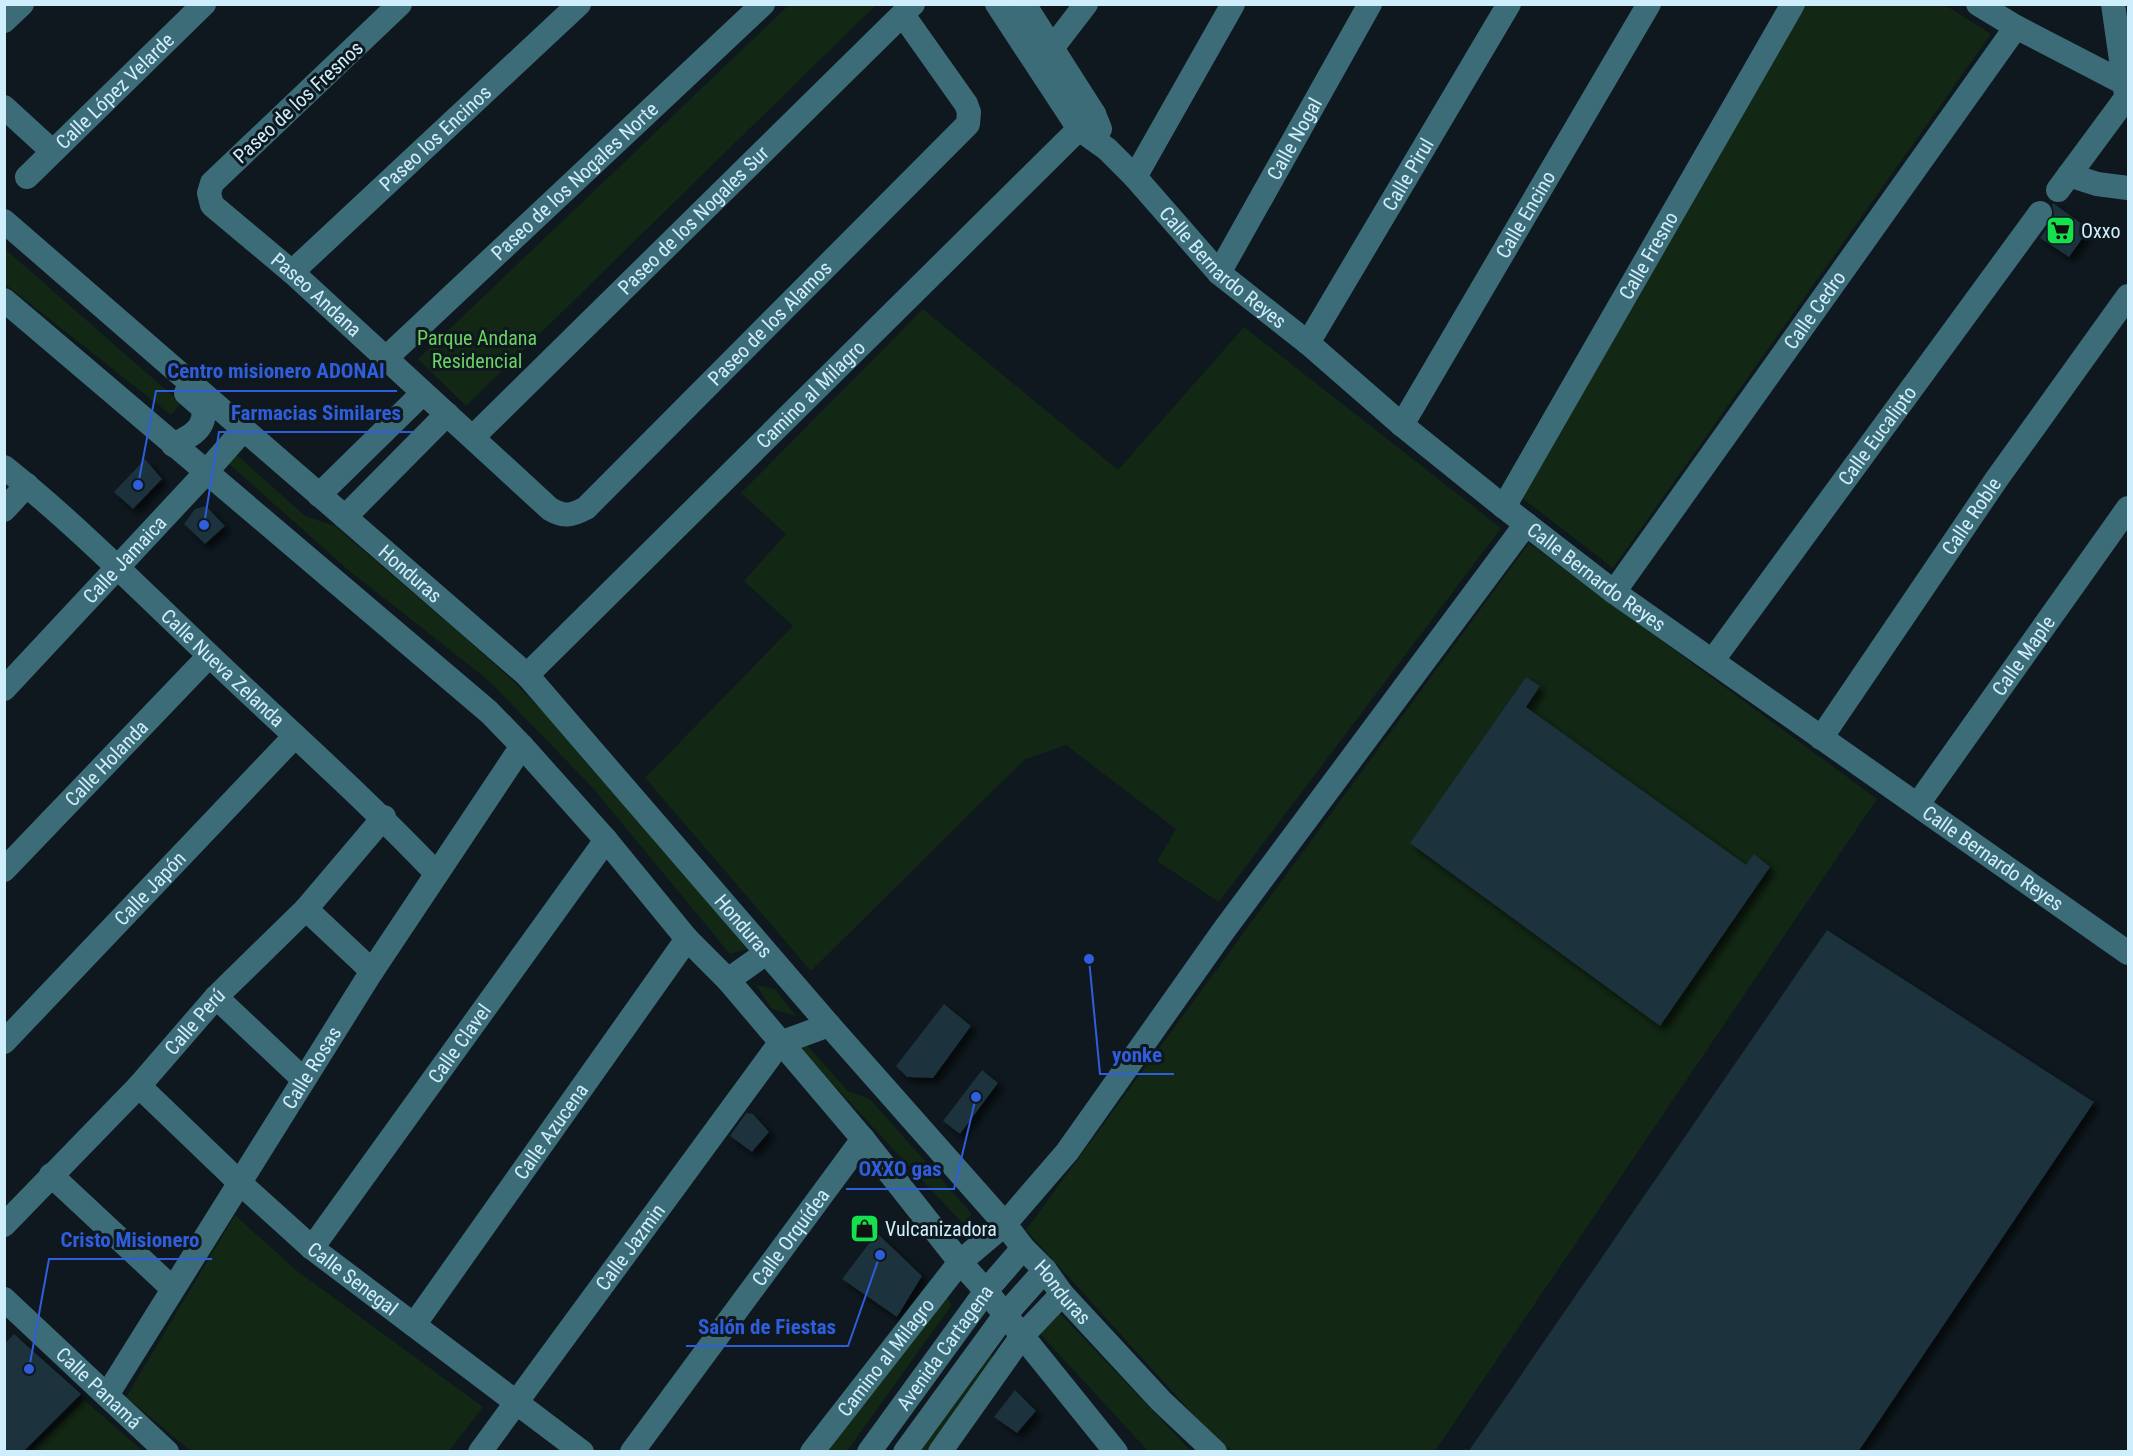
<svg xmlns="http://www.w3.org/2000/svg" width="2133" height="1456" viewBox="0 0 2133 1456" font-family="'Roboto Condensed',sans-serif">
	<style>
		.green { fill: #122714 }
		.building { fill: #1c303d; filter: url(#shadow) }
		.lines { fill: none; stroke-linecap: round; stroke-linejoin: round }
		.minor { stroke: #3d6c79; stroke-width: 24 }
		.labels { text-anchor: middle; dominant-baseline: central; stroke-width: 6; stroke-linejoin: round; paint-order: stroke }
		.street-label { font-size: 20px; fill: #cfeefb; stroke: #0e181e }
		.poi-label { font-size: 20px; fill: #cfeefb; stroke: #0e181e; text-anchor: start }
		.park-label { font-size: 20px; fill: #6bd362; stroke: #0e181e }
		.leader { fill: none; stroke: #2f5edc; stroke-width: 2 }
		.callout-dot { fill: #2f5edc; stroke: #0e181e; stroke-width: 2 }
		.callout-label { font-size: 21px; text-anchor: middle; font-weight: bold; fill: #2f5edc; stroke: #0e181e; stroke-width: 6; stroke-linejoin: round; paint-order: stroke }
	</style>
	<defs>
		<filter id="shadow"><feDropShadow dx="5.5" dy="5.5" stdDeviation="3" flood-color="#0009"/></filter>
	</defs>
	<rect width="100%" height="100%" fill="#0e181e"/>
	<path class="green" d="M 789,5 L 876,5 L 466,406 L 418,359 Z
		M 1796,5 L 1945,5 L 1991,34 L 1613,568 L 1517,494 Z
		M 4,248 L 181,403 L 171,415 L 5,284 Z
		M 923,309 L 1118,470 L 1244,327 L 1501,528 L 1219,902 L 1157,861 L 1176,829 L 1066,745 L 1024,760 L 811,971 L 645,778 L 793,626 L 744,581 L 786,534 L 741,493 Z
		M 237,455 L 305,516 L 335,526 L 469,641 L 513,681 L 587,756 L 747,949 L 730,954 L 592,787 L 488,680 L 347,569 L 228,463 Z
		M 1529,543 L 1877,799 L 1435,1451 L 1233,1451 L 1219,1443 L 1026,1230 Z
		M 756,985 L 775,989 L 796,1016 L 772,1009 Z
		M 806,1044 L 848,1091 L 870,1099 L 972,1214 L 963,1224 L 801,1050 Z
		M 235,1215 L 296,1270 L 483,1407 L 449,1451 L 192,1452 L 126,1397 Z
		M 941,1288 L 952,1305 L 847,1451 L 821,1452 Z
		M 1056,1309 L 1191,1451 L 1148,1451 L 1034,1327 Z
		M 986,1347 L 994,1360 L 929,1451 L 910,1452 Z
		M 84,1400 L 143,1451 L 31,1451 Z"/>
	<path class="building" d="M 2053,203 L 2089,229 L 2069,257 L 2040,238 L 2052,221 L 2054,214 L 2052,205 Z
		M 145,459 L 162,479 L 133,509 L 114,492 Z
		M 206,506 L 225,526 L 205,544 L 184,524 L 195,509 Z
		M 1526,677 L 1540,686 L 1526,707 L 1746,865 L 1754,854 L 1770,867 L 1660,1026 L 1410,843 Z
		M 1827,930 L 2094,1102 L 1858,1452 L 1468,1452 Z
		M 944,1004 L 971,1026 L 933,1078 L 907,1077 L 896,1066 Z
		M 982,1070 L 998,1083 L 960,1134 L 943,1121 Z
		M 746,1113 L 753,1114 L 769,1132 L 752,1152 L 730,1136 Z
		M 877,1233 L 922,1276 L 897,1317 L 842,1279 Z
		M 14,1334 L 81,1394 L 23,1452 L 4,1452 L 4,1344 Z
		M 1015,1390 L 1036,1411 L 1017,1433 L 994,1417 Z"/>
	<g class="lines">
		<g class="minor">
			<path id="s1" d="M 400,4 L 212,183 L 209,193 L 212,205 L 292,272 L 550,509 C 564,517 571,516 586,508 L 968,124 L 969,112 L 966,104 L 903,15"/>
			<path id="s2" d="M 997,4 L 1079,129 L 1107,149 L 1135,177 L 1219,273 L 1308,343 L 1402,425 L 1504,507 L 1614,592 L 2128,953"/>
			<path d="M 1024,4 L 1094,114 L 1100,129"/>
			<path d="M 1978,4 L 2016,27 L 2124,83"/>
			<path d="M 2113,4 L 2126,95"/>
			<path d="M 4,21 L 22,4"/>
			<path d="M 1043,60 L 1086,4"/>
			<path d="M 4,107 L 52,151"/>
			<path d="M 2069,175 L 2097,184 L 2128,188"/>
			<path id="s3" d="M 27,177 L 204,4"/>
			<path d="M 1135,177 L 1233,4"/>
			<path d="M 2058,190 L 2126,98"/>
			<path id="s4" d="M 4,221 L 527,675 L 829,1025 L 1005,1224 L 1023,1248 L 1045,1270 L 1062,1294 L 1161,1401 L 1215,1452"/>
			<path id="s5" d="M 292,272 L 579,4"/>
			<path id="s6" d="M 1219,273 L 1370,4"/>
			<path d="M 4,300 L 489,712 L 522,746 L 606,840 L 687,939 L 728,980 L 863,1139 L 960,1262 L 986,1291 L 1116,1452"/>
			<path id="s7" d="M 1308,343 L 1509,4"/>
			<path id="s8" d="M 385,359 L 763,4"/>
			<path id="s9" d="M 1402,425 L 1649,4"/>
			<path id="s10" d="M 473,437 L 913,4"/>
			<path d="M 173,445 C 189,437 207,429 203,408 L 186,393"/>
			<path id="s11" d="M 4,467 C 77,525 142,592 209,655 C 285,728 364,797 436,873"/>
			<path d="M 319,495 L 423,393"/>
			<path id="s12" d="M 1504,507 L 1793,4"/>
			<path d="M 4,510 L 27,485"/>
			<path d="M 345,517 L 447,414"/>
			<path id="s13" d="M 1614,592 L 2016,27"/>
			<path id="s14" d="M 1713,660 L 2040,213"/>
			<path id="s15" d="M 527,675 L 1094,114"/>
			<path id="s16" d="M 4,689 L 199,480 L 244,429"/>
			<path id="s17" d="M 1821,738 L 1996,480 L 2128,296"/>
			<path id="s18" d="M 1918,804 L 2128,508"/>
			<path id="s19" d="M 4,870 L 209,656"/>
			<path d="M 306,909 L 372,971"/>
			<path d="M 728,980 L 766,953"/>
			<path d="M 216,997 L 303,1079"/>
			<path id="s20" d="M 4,1042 L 295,736"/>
			<path id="s21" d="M 139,1086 L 239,1182 L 312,1248 L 582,1452"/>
			<path d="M 51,1175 L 172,1288"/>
			<path id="s22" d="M 4,1225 L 139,1086 L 216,997 L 306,909 L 384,817"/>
			<path id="s23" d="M 312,1248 L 606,840"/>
			<path id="s24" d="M 4,1299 L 167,1452"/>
			<path id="s25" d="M 414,1325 L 687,939"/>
			<path id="s26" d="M 107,1395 L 372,971 L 522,746"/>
			<path id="s27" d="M 480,1452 L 780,1043 L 829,1025"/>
			<path id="s28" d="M 632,1452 L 863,1139"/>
			<path id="s29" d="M 812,1452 L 960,1262 L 1005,1224 L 1067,1152 L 1224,930 L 1526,524"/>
			<path id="s30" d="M 869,1452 L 986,1291 L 1023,1248"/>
			<path d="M 905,1452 L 1005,1315 L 1045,1270"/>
			<path d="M 940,1452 L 1022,1336 L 1062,1294"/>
		</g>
	</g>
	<defs>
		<symbol id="supermarket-square" viewBox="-11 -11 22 22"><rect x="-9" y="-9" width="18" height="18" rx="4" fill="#14e14c" stroke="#0e181e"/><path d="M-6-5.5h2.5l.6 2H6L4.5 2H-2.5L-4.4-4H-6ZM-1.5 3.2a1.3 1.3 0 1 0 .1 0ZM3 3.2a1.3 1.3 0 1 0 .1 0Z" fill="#111"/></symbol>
		<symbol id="shop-square" viewBox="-11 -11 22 22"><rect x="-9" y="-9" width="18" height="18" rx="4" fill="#14e14c" stroke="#0e181e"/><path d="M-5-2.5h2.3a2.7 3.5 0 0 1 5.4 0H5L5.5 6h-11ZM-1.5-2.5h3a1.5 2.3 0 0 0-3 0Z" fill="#111"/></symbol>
	</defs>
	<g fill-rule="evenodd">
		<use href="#supermarket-square" x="2044" y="214" width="33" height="33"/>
		<use href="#shop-square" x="848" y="1212" width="33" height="33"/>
	</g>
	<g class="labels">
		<g class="street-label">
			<text stroke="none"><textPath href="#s3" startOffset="123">Calle López Velarde</textPath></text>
			<text transform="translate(298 102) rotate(-43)">Paseo de los Fresnos</text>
			<text stroke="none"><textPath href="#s5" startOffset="196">Paseo los Encinos</textPath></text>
			<text stroke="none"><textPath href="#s6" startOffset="154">Calle Nogal</textPath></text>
			<text stroke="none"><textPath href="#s7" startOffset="196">Calle Pirul</textPath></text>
			<text stroke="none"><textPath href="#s8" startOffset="260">Paseo de los Nogales Norte</textPath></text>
			<text stroke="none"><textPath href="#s9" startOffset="244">Calle Encino</textPath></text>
			<text stroke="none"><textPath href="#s10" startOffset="309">Paseo de los Nogales Sur</textPath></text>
			<text stroke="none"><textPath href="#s12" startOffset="290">Calle Fresno</textPath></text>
			<text stroke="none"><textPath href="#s2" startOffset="350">Calle Bernardo Reyes</textPath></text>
			<text stroke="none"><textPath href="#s1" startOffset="420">Paseo Andana</textPath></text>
			<text stroke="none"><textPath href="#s13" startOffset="346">Calle Cedro</textPath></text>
			<text stroke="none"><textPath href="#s1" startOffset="1036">Paseo de los Alamos</textPath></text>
			<text stroke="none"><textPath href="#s15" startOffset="399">Camino al Milagro</textPath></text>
			<text stroke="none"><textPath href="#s14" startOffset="278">Calle Eucalipto</textPath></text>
			<text stroke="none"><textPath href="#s17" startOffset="268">Calle Roble</textPath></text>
			<text stroke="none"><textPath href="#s16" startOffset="177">Calle Jamaica</textPath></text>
			<text stroke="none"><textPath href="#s4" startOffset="538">Honduras</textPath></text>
			<text stroke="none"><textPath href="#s2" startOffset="836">Calle Bernardo Reyes</textPath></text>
			<text stroke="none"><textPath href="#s18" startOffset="182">Calle Maple</textPath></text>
			<text stroke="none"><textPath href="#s11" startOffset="297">Calle Nueva Zelanda</textPath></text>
			<text stroke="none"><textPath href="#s19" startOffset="148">Calle Holanda</textPath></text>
			<text stroke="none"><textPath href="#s2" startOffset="1322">Calle Bernardo Reyes</textPath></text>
			<text stroke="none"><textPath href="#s20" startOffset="212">Calle Japón</textPath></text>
			<text stroke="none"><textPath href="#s4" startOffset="1024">Honduras</textPath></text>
			<text stroke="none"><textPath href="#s22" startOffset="279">Calle Perú</textPath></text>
			<text stroke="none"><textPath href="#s23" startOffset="252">Calle Clavel</textPath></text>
			<text stroke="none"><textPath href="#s26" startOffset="386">Calle Rosas</textPath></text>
			<text stroke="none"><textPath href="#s25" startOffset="237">Calle Azucena</textPath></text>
			<text stroke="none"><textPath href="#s28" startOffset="267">Calle Orquídea</textPath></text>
			<text stroke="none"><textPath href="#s27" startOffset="254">Calle Jazmin</textPath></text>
			<text stroke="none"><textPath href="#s21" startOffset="288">Calle Senegal</textPath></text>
			<text stroke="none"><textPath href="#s4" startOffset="1510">Honduras</textPath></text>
			<text stroke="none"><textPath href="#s30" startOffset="129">Avenida Cartagena</textPath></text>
			<text stroke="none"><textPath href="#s29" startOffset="120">Camino al Milagro</textPath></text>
			<text stroke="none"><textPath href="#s24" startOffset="130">Calle Panamá</textPath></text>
		</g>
		<g class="poi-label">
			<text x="2081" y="231">Oxxo</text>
			<text x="885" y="1229">Vulcanizadora</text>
		</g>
		<g class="park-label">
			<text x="477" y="338">Parque Andana<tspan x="477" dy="23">Residencial</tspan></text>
		</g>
	</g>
	<path class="leader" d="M138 485L156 391H397M204 525L219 432H413M1089 959L1100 1074H1174M976 1097L954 1189H846M29 1369L49 1259H212M880 1255L848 1346H686"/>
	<g class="callout-dot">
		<circle cx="138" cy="485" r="6"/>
		<circle cx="204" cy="525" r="6"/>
		<circle cx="1089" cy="959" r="6"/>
		<circle cx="976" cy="1097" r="6"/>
		<circle cx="29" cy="1369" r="6"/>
		<circle cx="880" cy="1255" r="6"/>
	</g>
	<g class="callout-label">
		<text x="276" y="378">Centro misionero ADONAI</text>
		<text x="316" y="420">Farmacias Similares</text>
		<text x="1137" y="1062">yonke</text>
		<text x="900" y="1176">OXXO gas</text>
		<text x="130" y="1247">Cristo Misionero</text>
		<text x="767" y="1334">Salón de Fiestas</text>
	</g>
	<rect width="2133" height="1456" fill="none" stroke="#cfeefb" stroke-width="12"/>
</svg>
